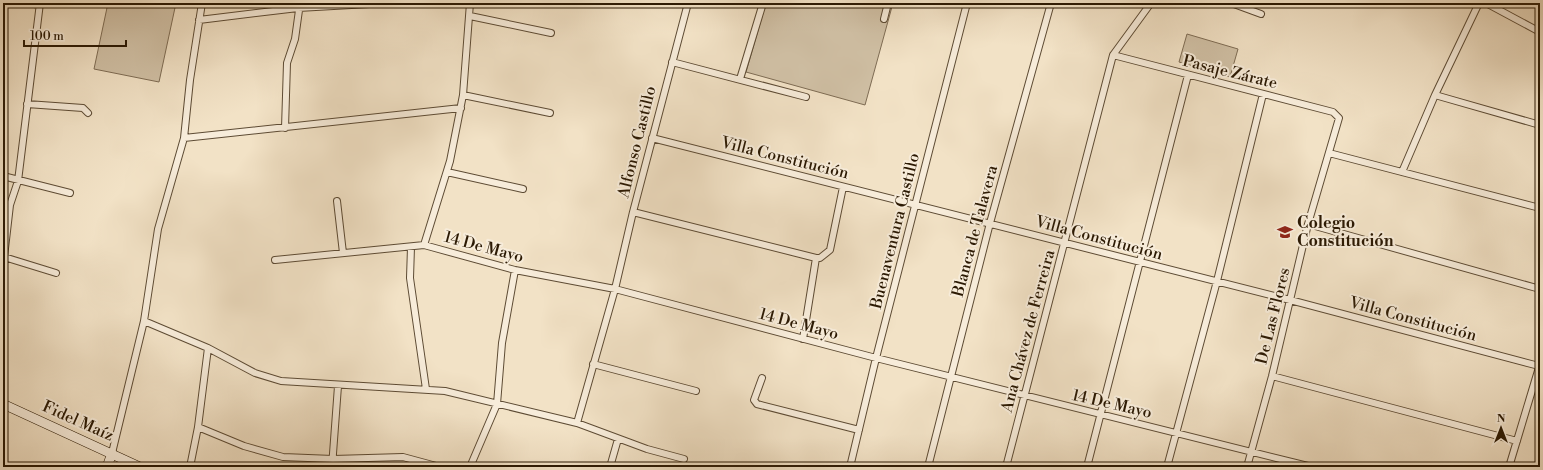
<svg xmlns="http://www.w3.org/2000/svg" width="1543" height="470" viewBox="0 0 1543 470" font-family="'Libre Bodoni',serif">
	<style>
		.park { fill: #d0c0a5; stroke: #7e6c54 }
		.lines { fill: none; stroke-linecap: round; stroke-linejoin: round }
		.street-casing { stroke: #5d4b34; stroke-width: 8 }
		.secondary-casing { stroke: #2b1903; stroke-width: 10 }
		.street { stroke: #f7ecda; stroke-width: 6 }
		.secondary { stroke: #f7ecda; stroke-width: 9 }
		.labels { text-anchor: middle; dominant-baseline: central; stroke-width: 4; stroke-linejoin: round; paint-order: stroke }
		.street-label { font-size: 16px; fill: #2b1903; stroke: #f7ecda }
		.poi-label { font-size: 16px; font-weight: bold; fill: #2b1903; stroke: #f7ecda; text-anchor: start }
	</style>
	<rect width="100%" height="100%" fill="#f2e2c6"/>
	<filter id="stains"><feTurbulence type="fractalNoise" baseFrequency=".005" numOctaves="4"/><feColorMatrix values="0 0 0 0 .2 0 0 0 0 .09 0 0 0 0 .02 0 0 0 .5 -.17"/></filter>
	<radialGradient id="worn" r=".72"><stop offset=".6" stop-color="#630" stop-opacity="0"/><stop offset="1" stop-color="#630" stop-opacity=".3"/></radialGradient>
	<path class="park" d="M 108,3 L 176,3 L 159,82 L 94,69 Z
		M 766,3 L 893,3 L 865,105 L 746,72 Z
		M 1187,34 L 1238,49 L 1230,77 L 1179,62 Z"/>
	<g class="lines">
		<defs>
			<path id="street" d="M 30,3 L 39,5
				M 1231,3 L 1261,14
				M 1486,3 L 1540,32
				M 470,16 L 551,33
				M 884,19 L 888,3
				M 199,20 L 298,8 L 387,3
				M 1113,55 L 1333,112 L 1339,118 L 1308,224 L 1272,376 L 1247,467
				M 672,62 L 806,97
				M 740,79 L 763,3
				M 463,95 L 550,113
				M 1435,95 L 1540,125
				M 27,104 L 83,108 L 88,113
				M 285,128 L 287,63 L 295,39 L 300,3
				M 184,138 L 461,108
				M 652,138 L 1290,300 L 1539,366
				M 1329,153 L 1540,208
				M 447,172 L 523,189
				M 1402,172 L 1435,95 L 1478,5 L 1481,3
				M 3,176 L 70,193
				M 337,201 L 343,253
				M 633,212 L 816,258
				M 1308,224 L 1540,289
				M 424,245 L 450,161 L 463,95 L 470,3
				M 411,247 L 410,278 L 426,389
				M 4,257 L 56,273
				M 275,260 L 424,245 L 515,270 L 615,289 L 876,358 L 1312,467
				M 3,266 L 10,205 L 18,181 L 40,3
				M 144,321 L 208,348 L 255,373 L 281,381 L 445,391 L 577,423 L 647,449 L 684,459
				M 803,339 L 816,258 L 820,258 L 830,250 L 843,187
				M 593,364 L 696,391
				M 1272,376 L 1517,441
				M 762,378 L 754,400 L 757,404 L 859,430
				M 577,423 L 615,289 L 633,212 L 688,3
				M 198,427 L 244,446 L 283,457 L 333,459 L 403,457 L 440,467
				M 112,453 L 144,321 L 158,229 L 184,138 L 190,80 L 202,3
				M 190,467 L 198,427 L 208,348
				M 332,467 L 338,386
				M 470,467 L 497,404 L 502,343 L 515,270
				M 610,467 L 618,439
				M 850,467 L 876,358 L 967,3
				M 928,467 L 990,223 L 1051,3
				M 1006,467 L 1113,55 L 1151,3
				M 1087,467 L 1188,75
				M 1167,467 L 1217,281 L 1263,94
				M 1509,467 L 1540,364"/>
			<path id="secondary" d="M 3,404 L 140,467
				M 107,467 L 112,453"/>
		</defs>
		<use href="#street" class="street-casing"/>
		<use href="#secondary" class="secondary-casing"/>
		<use href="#street" class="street"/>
		<use href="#secondary" class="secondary"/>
	</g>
	<defs>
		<symbol id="school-bare" viewBox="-9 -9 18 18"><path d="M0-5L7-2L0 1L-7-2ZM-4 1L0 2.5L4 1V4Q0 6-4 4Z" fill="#8f2418" stroke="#f7ecda" stroke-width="2.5" paint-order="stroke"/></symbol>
	</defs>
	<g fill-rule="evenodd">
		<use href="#school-bare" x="1274" y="221" width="22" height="22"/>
	</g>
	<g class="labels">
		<g class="street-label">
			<text transform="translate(1230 72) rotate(14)">Pasaje Zárate</text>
			<text transform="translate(637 142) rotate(-76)">Alfonso Castillo</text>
			<text transform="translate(785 158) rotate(14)">Villa Constitución</text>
			<text transform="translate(895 231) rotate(-76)">Buenaventura Castillo</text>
			<text transform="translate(975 231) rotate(-75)">Blanca de Talavera</text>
			<text transform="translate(1099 238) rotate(15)">Villa Constitución</text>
			<text transform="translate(484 247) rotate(15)">14 De Mayo</text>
			<text transform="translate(1273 316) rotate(-76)">De Las Flores</text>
			<text transform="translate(1413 319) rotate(15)">Villa Constitución</text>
			<text transform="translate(799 324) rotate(15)">14 De Mayo</text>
			<text transform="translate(1028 331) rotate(-75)">Ana Chávez de Ferreira</text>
			<text transform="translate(1112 404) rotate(13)">14 De Mayo</text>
			<text transform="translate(78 421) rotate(24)">Fidel Maíz</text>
		</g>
		<g class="poi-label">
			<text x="1297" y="223">Colegio<tspan x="1297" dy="18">Constitución</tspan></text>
		</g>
	</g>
	<rect width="1543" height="470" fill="none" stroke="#f2e2c6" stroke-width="16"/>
	<rect x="4" y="4" width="1535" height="462" fill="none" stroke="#2b1903" stroke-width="2"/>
	<rect x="8" y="8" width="1527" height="454" fill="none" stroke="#2b1903"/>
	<g transform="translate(1501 428)" stroke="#f7ecda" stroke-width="3" paint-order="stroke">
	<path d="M0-3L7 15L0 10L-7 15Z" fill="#2b1903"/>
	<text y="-6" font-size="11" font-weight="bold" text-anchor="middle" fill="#2b1903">N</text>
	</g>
	<path d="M24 40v6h102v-6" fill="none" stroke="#2b1903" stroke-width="2"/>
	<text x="30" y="40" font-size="12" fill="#2b1903" stroke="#f7ecda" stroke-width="3" paint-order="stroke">100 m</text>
	<rect width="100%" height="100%" filter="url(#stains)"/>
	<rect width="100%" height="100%" fill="url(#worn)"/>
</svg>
